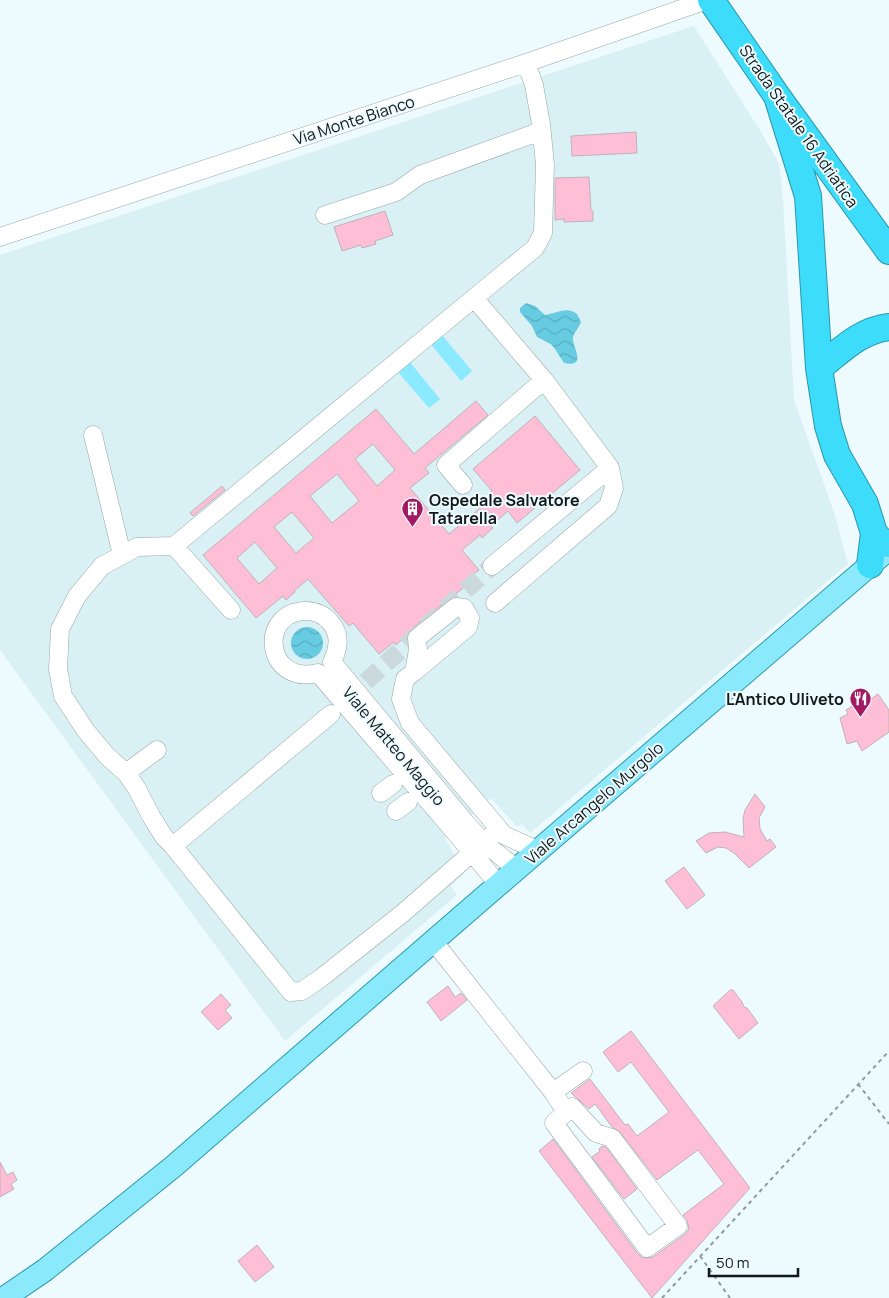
<svg xmlns="http://www.w3.org/2000/svg" width="889" height="1298" viewBox="0 0 889 1298" font-family="Manrope,sans-serif">
	<style>
		.built { fill: #d9f1f5 }
		.green { fill: #8beaff }
		.water { fill: url(#water-waves) }
		.building { fill: #febfd6; stroke: #bfb2b6; fill-rule: evenodd }
		.lines { fill: none; stroke-linecap: round; stroke-linejoin: round }
		.minor-tunnel { stroke: #ccd9dc; stroke-width: 18; stroke-dasharray: 18 9; stroke-linecap: butt }
		.minor-casing { stroke: #97a5a8; stroke-width: 19 }
		.major-casing { stroke: #2d97ab; stroke-width: 24 }
		.highway-casing { stroke: #2d97ab; stroke-width: 28 }
		.path { stroke: #909a9d; stroke-width: 2; stroke-dasharray: 4 4; stroke-linecap: butt }
		.minor { stroke: #fff; stroke-width: 18 }
		.major { stroke: #8aeafc; stroke-width: 22 }
		.highway { stroke: #3cdcfa; stroke-width: 26 }
		.labels { text-anchor: middle; dominant-baseline: central; stroke-width: 4; stroke-linejoin: round; paint-order: stroke }
		.street-label { font-size: 16px; fill: #121718; stroke: #edfbff }
		.poi-label { font-size: 16px; font-weight: bold; fill: #121718; stroke: #edfbff; text-anchor: start }
	</style>
	<defs>
		<pattern id="water-waves" width="16" height="10" patternUnits="userSpaceOnUse" patternTransform="scale(1.25)"><rect width="16" height="10" fill="#67cbe1"/><path d="M0 5q4-4 8 0t8 0" fill="none" stroke="#58aec0"/></pattern>
	</defs>
	<rect width="100%" height="100%" fill="#edfbff"/>
	<path class="built" d="M 694,26 L 761,132 L 779,163 L 783,199 L 794,400 L 834,512 L 848,564 L 530,833 L 522,824 L 517,827 L 491,798 L 445,838 L 465,873 L 451,886 L 457,895 L 285,1041 L 0,650 L 0,255 Z"/>
	<path class="green" d="M 441,334 L 472,371 L 461,381 L 430,343 Z
		M 409,361 L 440,399 L 429,408 L 397,371 Z"/>
	<path class="water" d="M 526,303 L 535,306 L 545,315 C 557,313 567,306 577,314 L 581,322 C 579,328 575,331 573,337 C 571,345 589,368 564,363 L 555,349 L 551,344 L 537,337 L 532,326 L 520,312 L 520,308 Z
		M291 643a16 16 0 1 1 32 0a16 16 0 1 1-32 0Z"/>
	<path class="building" d="M 636,132 L 637,153 L 572,156 L 571,136 Z
		M 589,177 L 591,211 L 593,211 L 593,221 L 564,222 L 564,219 L 555,220 L 555,178 Z
		M 385,211 L 393,235 L 375,241 L 376,244 L 362,248 L 361,245 L 342,251 L 334,227 Z
		M 476,401 L 488,415 L 425,468 L 429,473 L 410,488 L 449,534 L 492,498 L 489,494 L 492,491 L 473,469 L 535,416 L 580,470 L 517,523 L 508,511 L 491,526 L 493,528 L 482,538 L 480,535 L 462,550 L 479,570 L 464,581 L 467,585 L 410,630 L 407,635 L 396,645 L 394,642 L 379,654 L 353,623 L 349,626 L 308,579 L 294,591 L 295,592 L 286,600 L 283,596 L 256,618 L 203,555 L 376,409 L 414,454 ZM 373,444 L 395,470 L 377,486 L 355,459 ZM 337,474 L 359,501 L 332,523 L 310,496 ZM 292,512 L 314,538 L 296,553 L 274,527 ZM 255,542 L 277,568 L 259,584 L 237,558 Z
		M 222,486 L 225,490 L 193,516 L 190,513 Z
		M 878,694 L 889,710 L 889,732 L 862,751 L 857,741 L 847,744 L 840,718 L 848,714 L 846,710 L 857,703 L 860,707 Z
		M 755,794 L 765,807 L 759,818 L 760,829 L 767,841 L 770,839 L 776,847 L 749,868 L 734,853 L 726,848 L 718,847 L 706,853 L 696,841 L 709,833 L 725,832 L 744,837 L 743,819 L 745,810 Z
		M 684,867 L 705,895 L 687,909 L 665,881 Z
		M 448,986 L 455,997 L 461,993 L 467,1000 L 441,1021 L 427,1002 Z
		M 730,990 L 733,990 L 742,1002 L 744,1007 L 747,1008 L 758,1023 L 739,1039 L 713,1006 Z
		M 221,994 L 231,1005 L 225,1010 L 232,1018 L 218,1030 L 201,1012 Z
		M 631,1031 L 750,1188 L 652,1298 L 539,1151 L 553,1139 L 638,1254 L 643,1258 L 653,1257 L 684,1235 L 689,1229 L 687,1220 L 683,1215 L 724,1184 L 698,1150 L 657,1180 L 620,1132 L 612,1127 L 595,1104 L 589,1109 L 571,1093 L 590,1079 L 625,1125 L 628,1124 L 637,1136 L 669,1112 L 631,1062 L 618,1072 L 603,1052 Z
		M 602,1146 L 606,1147 L 637,1189 L 624,1199 L 592,1157 L 600,1151 L 599,1149 Z
		M 0,1162 L 7,1175 L 13,1172 L 17,1180 L 11,1184 L 14,1189 L 0,1197 Z
		M 257,1245 L 274,1267 L 255,1282 L 238,1261 Z"/>
	<g class="lines">
		<path class="minor-tunnel" d="M 346,700 L 492,566"/>
		<defs>
			<path id="minor" d="M 325,215 L 396,192 L 420,175 L 541,131
				M 0,237 L 526,63 L 707,0
				M 474,298 L 535,248 L 543,233 L 545,165 L 541,124 L 534,85 L 526,63
				M 93,435 L 122,555
				M 463,485 L 446,465 L 544,380
				M 174,546 L 231,610
				M 492,566 L 610,468 L 544,380 L 474,298 L 174,546 L 137,547 L 102,566 L 77,596 L 60,629 L 58,669 L 63,696 L 86,731 L 107,756 L 126,773 L 136,787 L 151,816 L 164,837 L 173,846 L 291,992 L 302,991 L 321,978 L 403,913 L 499,829
				M 495,603 L 608,506 L 614,488 L 610,468
				M 414,672 L 418,650 L 417,638 L 456,607 L 464,608 L 470,618 L 468,627 L 414,672 L 405,679 L 401,699 L 410,723 L 499,829 L 504,835 L 539,851
				M 126,773 L 157,750
				M 381,793 L 393,784
				M 396,811 L 408,802
				M 173,846 L 331,714
				M 498,884 L 454,831 L 318,673 C 264,686 258,610 307,611 C 315,611 325,615 330,622 C 341,634 339,648 332,662 L 465,822 L 484,843 L 517,869
				M 434,942 L 553,1092 L 566,1112
				M 553,1092 L 583,1071
				M 572,1107 L 596,1133 L 612,1138 L 678,1226 L 647,1248 L 554,1123 Z"/>
			<path id="major" d="M 4,1298 L 45,1270 L 174,1166 L 483,898 L 884,553"/>
			<path id="highway" d="M 711,0 L 777,96 L 889,251
				M 777,96 L 808,196 L 819,368 L 828,426 L 837,455 L 865,504 L 874,533 L 880,540 L 889,544
				M 819,368 C 842,350 859,331 889,327
				M 870,565 L 874,533"/>
		</defs>
		<use href="#minor" class="minor-casing"/>
		<use href="#major" class="major-casing"/>
		<use href="#highway" class="highway-casing"/>
		<path class="path" d="M 858,1084 L 889,1124
			M 700,1256 L 730,1298
			M 662,1298 L 889,1051"/>
		<use href="#minor" class="minor"/>
		<use href="#major" class="major"/>
		<use href="#highway" class="highway"/>
	</g>
	<defs>
		<symbol id="building-pin" viewBox="-11 -11 22 30"><path d="M0 17L-7.5 6A9.5 9.5 0 1 1 7.5 6Z" fill="#a21962" stroke="#edfbff"/><path d="M-4-6H4V6H1V3H-1V6H-4ZM-2.5-4.3h1.7v1.8h-1.7ZM.8-4.3h1.7v1.8H.8ZM-2.5-1h1.7V.8h-1.7ZM.8-1h1.7V.8H.8Z" fill="#fff"/></symbol>
		<symbol id="restaurant-pin" viewBox="-11 -11 22 30"><path d="M0 17L-7.5 6A9.5 9.5 0 1 1 7.5 6Z" fill="#a21962" stroke="#edfbff"/><path d="M-5-6h1v4h1v-4h1v4h1v-4h1v5L-1.5 .5V6h-2V.5L-5-1ZM5-6V6H3V1.5H1.5Q1.5-4 5-6Z" fill="#fff"/></symbol>
	</defs>
	<g fill-rule="evenodd">
		<use href="#building-pin" x="400" y="496" width="25" height="34"/>
		<use href="#restaurant-pin" x="848" y="686" width="25" height="34"/>
	</g>
	<g class="labels">
		<g class="street-label">
			<text transform="translate(354 120) rotate(-18)">Via Monte Bianco</text>
			<text transform="translate(799 126) rotate(55)">Strada Statale 16 Adriatica</text>
			<text transform="translate(394 746) rotate(50)">Viale Matteo Maggio</text>
			<text transform="translate(594 803) rotate(-41)">Viale Arcangelo Murgolo</text>
		</g>
		<g class="poi-label">
			<text x="429" y="500">Ospedale Salvatore<tspan x="429" dy="18">Tatarella</tspan></text>
			<text x="844" y="699" text-anchor="end">L'Antico Uliveto</text>
		</g>
	</g>
	<path d="M709 1268v8h89v-8" fill="none" stroke="#121718" stroke-width="2.5"/>
	<text x="716" y="1268" font-size="15" fill="#121718" stroke="#edfbff" stroke-width="4" paint-order="stroke">50 m</text>
</svg>
